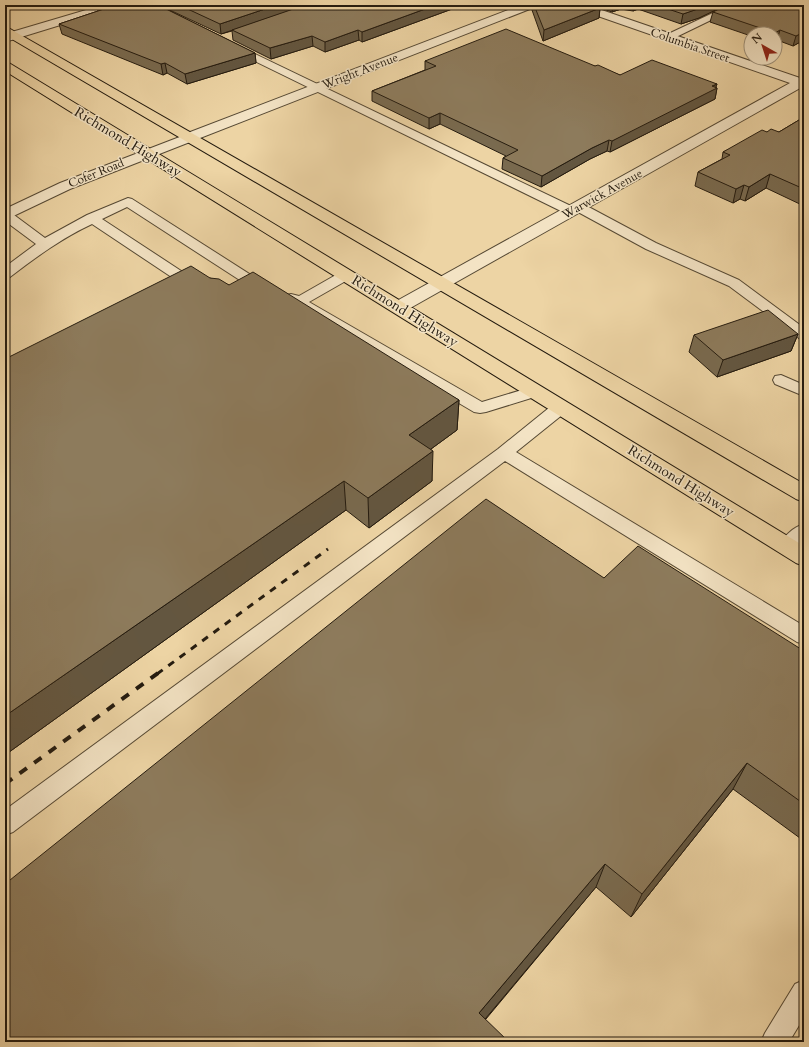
<svg xmlns="http://www.w3.org/2000/svg" width="809" height="1047" viewBox="0 0 809 1047" font-family="Cardo,serif">
	<style>
		.lines { fill: none; stroke-linecap: round; stroke-linejoin: round }
		.service-casing { stroke: #564934; stroke-width: 2 }
		.minor-casing { stroke: #564934; stroke-width: 2 }
		.tertiary-casing { stroke: #564934; stroke-width: 2 }
		.primary-casing { stroke: #241b0f; stroke-width: 2 }
		.service { fill: #f3e3c4; fill-rule: evenodd }
		.minor { fill: #f3e3c4; fill-rule: evenodd }
		.tertiary { fill: #f3e3c4; fill-rule: evenodd }
		.primary { fill: #edd4a4; fill-rule: evenodd }
		.rail-far1 { stroke: #241b0f; stroke-width: 3; stroke-dasharray: 7 7; stroke-linecap: butt }
		.rail { stroke: #241b0f; stroke-width: 4; stroke-dasharray: 9 9; stroke-linecap: butt }
		.wall { fill: #796a4f; stroke: #241b0f }
		.shaded-wall { fill: #635640; stroke: #241b0f }
		.building { fill: #8d7b5c; stroke: #241b0f }
		.labels { text-anchor: middle; dominant-baseline: central; stroke-width: 3; stroke-linejoin: round; paint-order: stroke }
		.far-street-label { font-size: 12px; fill: #241b0f; stroke: #f3e3c4 }
		.street-label { font-size: 14px; fill: #241b0f; stroke: #f3e3c4 }
	</style>
	<rect width="100%" height="100%" fill="#edd4a4"/>
	<filter id="stains"><feTurbulence type="fractalNoise" baseFrequency=".005" numOctaves="4"/><feColorMatrix values="0 0 0 0 .2 0 0 0 0 .09 0 0 0 0 .02 0 0 0 .5 -.17"/></filter>
	<radialGradient id="worn" r=".72"><stop offset=".6" stop-color="#630" stop-opacity="0"/><stop offset="1" stop-color="#630" stop-opacity=".3"/></radialGradient>
	<g class="lines">
		<defs>
			<path id="service" d="M 730,5 L 742,5 L 672,39 L 669,40 L 664,37 L 666,35 Z
				M 234,44 L 573,207 L 575,204 L 583,204 L 656,243 L 739,280 L 804,328 L 804,340 L 799,338 L 729,286 L 646,249 L 578,212 L 572,215 L 567,214 L 230,49 L 229,47 Z
				M 128,198 L 132,199 L 262,282 L 271,285 L 273,288 L 271,291 L 266,292 L 252,288 L 127,207 L 102,219 L 201,284 L 203,287 L 201,290 L 196,291 L 191,290 L 92,224 C 62,238 36,257 10,277 L 5,278 L 5,267 L 36,244 L 5,221 L 5,211 L 10,212 L 45,238 L 87,215 Z
				M 346,271 L 351,272 L 353,275 L 351,278 L 309,302 L 482,402 L 535,386 L 541,387 L 543,391 L 541,395 L 486,412 L 480,413 L 474,412 L 286,301 L 284,298 L 286,295 L 291,294 L 299,296 L 341,272 Z
				M 781,375 L 804,385 L 804,396 L 775,384 L 773,380 L 775,376 Z
				M 561,402 L 567,403 L 569,407 L 567,411 L 516,452 L 804,626 L 804,644 L 797,642 L 505,461 L 13,832 L 5,835 L 5,810 L 498,449 L 555,403 Z
				M 804,980 L 804,1017 L 789,1042 L 761,1042 L 765,1033 L 795,984 Z"/>
			<path id="minor" d="M 521,5 L 537,5 L 535,7 L 195,140 L 190,141 L 185,140 L 183,137 L 185,134 Z
				M 570,5 L 587,5 L 800,78 L 804,77 L 804,88 L 802,87 L 405,311 L 399,312 L 393,311 L 390,307 L 393,303 L 790,83 L 572,7 Z
				M 804,524 L 804,546 C 796,554 792,556 781,553 L 778,547 C 783,537 793,527 804,524 Z"/>
			<path id="tertiary" d="M 103,5 L 121,5 L 119,7 L 5,42 L 5,34 Z
				M 190,133 L 195,134 L 197,137 L 195,140 L 70,189 L 5,220 L 5,209 L 60,183 Z"/>
			<path id="primary" d="M 5,26 L 804,484 L 804,502 L 796,499 L 5,35 Z
				M 5,62 L 9,63 L 804,546 L 804,566 L 796,563 L 5,71 Z"/>
		</defs>
		<use href="#service" class="service-casing"/>
		<use href="#minor" class="minor-casing"/>
		<use href="#tertiary" class="tertiary-casing"/>
		<use href="#primary" class="primary-casing"/>
		<use href="#service" class="service"/>
		<use href="#minor" class="minor"/>
		<use href="#tertiary" class="tertiary"/>
		<use href="#primary" class="primary"/>
		<path class="rail-far1" d="M 157,674 L 328,549"/>
		<path class="rail" d="M 5,784 L 158,673"/>
	</g>
	<path class="wall" d="M 82,5 L 158,5 L 255,53 L 256,63 L 187,84 L 167,73 L 163,75 L 62,34 L 59,24 L 98,11 L 97,5 L 87,8 Z
		M 159,5 L 463,5 L 362,42 L 359,40 L 325,52 L 313,46 L 271,59 L 233,40 L 232,31 L 221,34 Z
		M 532,5 L 591,5 L 600,8 L 599,18 L 543,41 L 532,10 Z
		M 592,5 L 726,5 L 699,18 L 681,24 L 638,9 L 633,11 L 621,9 L 612,12 Z
		M 804,5 L 804,40 L 793,46 L 777,40 L 775,34 L 751,34 L 751,36 L 710,22 L 713,12 Z
		M 425,61 L 595,66 L 620,75 L 717,84 L 716,87 L 717,88 L 715,99 L 610,152 L 607,151 L 590,159 L 541,187 L 502,169 L 503,158 L 506,156 L 440,124 L 429,129 L 372,101 L 372,91 L 425,70 Z
		M 804,117 L 804,206 L 766,188 L 745,201 L 740,199 L 733,203 L 695,186 L 698,172 L 722,159 L 723,152 L 767,132 L 779,132 Z
		M 210,278 L 229,285 L 459,400 L 457,430 L 431,449 L 432,481 L 369,528 L 346,510 L 5,755 L 5,359 Z
		M 798,334 L 791,351 L 717,377 L 689,352 L 694,335 Z
		M 604,578 L 804,651 L 804,841 L 733,789 L 631,917 L 596,887 L 486,1019 L 5,1042 Z"/>
	<path class="shaded-wall" d="M 87,5 L 98,5 L 87,8 Z
		M 277,5 L 307,5 L 221,34 L 220,24 Z
		M 436,5 L 463,5 L 362,42 L 362,32 Z
		M 613,5 L 622,5 L 621,9 L 612,12 Z
		M 634,5 L 638,5 L 638,9 L 633,11 Z
		M 708,5 L 726,5 L 699,18 L 681,24 L 683,14 Z
		M 600,8 L 599,18 L 543,41 L 544,30 Z
		M 358,30 L 359,40 L 325,52 L 325,42 Z
		M 780,30 L 777,40 L 775,41 L 775,33 Z
		M 804,32 L 804,40 L 793,46 L 796,36 Z
		M 312,36 L 313,46 L 271,59 L 270,48 Z
		M 255,53 L 256,63 L 187,84 L 185,74 Z
		M 165,63 L 167,73 L 163,75 L 161,64 Z
		M 717,84 L 715,89 L 717,88 L 715,99 L 610,152 L 612,141 Z
		M 440,113 L 440,124 L 429,129 L 429,118 Z
		M 609,140 L 607,151 L 590,159 L 541,187 L 542,176 L 592,148 Z
		M 770,174 L 766,188 L 745,201 L 749,187 Z
		M 744,185 L 740,199 L 733,203 L 736,189 Z
		M 798,334 L 791,351 L 717,377 L 723,360 Z
		M 459,400 L 457,430 L 409,465 L 409,435 Z
		M 433,451 L 432,481 L 369,528 L 368,498 Z
		M 344,481 L 346,510 L 5,755 L 5,716 Z
		M 747,763 L 733,789 L 631,917 L 642,894 Z
		M 605,864 L 596,887 L 475,1031 L 479,1013 Z"/>
	<path class="building" d="M 96,5 L 158,5 L 255,53 L 185,74 L 165,63 L 161,64 L 59,24 L 104,9 Z
		M 179,5 L 277,5 L 220,24 Z
		M 305,5 L 436,5 L 362,32 L 358,30 L 325,42 L 312,36 L 270,48 L 232,30 Z
		M 534,5 L 591,5 L 600,8 L 544,30 Z
		M 656,5 L 708,5 L 701,8 L 683,14 Z
		M 727,5 L 804,5 L 804,32 L 796,36 L 780,30 L 775,33 L 713,12 Z
		M 506,29 L 595,66 L 598,65 L 620,75 L 652,60 L 717,84 L 712,86 L 717,88 L 612,141 L 609,140 L 592,148 L 542,176 L 503,158 L 518,150 L 440,113 L 429,118 L 372,91 L 436,66 L 425,61 Z
		M 804,117 L 804,161 L 802,162 L 804,163 L 804,189 L 770,174 L 749,187 L 744,185 L 736,189 L 698,172 L 730,155 L 723,152 L 762,130 L 767,132 L 771,129 L 779,132 Z
		M 191,266 L 210,278 L 219,279 L 229,285 L 253,272 L 459,400 L 409,435 L 433,451 L 368,498 L 344,481 L 5,716 L 5,359 Z
		M 768,310 L 798,334 L 723,360 L 694,335 Z
		M 486,499 L 604,578 L 638,546 L 804,651 L 804,804 L 747,763 L 642,894 L 605,864 L 479,1013 L 509,1042 L 5,1042 L 5,884 Z"/>
	<g class="labels">
		<g class="far-street-label">
			<text transform="translate(690 45) rotate(19)">Columbia Street</text>
			<text transform="translate(360 71) rotate(-21)">Wright Avenue</text>
			<text transform="translate(96 173) rotate(-22)">Cofer Road</text>
			<text transform="translate(602 194) rotate(-29)">Warwick Avenue</text>
		</g>
		<g class="street-label">
			<text transform="translate(128 142) rotate(31)">Richmond Highway</text>
			<text transform="translate(405 311) rotate(32)">Richmond Highway</text>
			<text transform="translate(681 481) rotate(32)">Richmond Highway</text>
		</g>
	</g>
	<rect width="809" height="1047" fill="none" stroke="#edd4a4" stroke-width="20"/>
	<rect x="6" y="6" width="797" height="1035" fill="none" stroke="#241b0f" stroke-width="2"/>
	<rect x="10" y="10" width="789" height="1027" fill="none" stroke="#241b0f"/>
	<g transform="translate(763 46) rotate(321)"><circle r="19" fill="#f3e3c4" stroke="#a0937c"/>
	<path d="M0-3L7 15L0 10L-7 15Z" fill="#8f2418"/>
	<text y="-6" font-size="11" font-weight="bold" text-anchor="middle" fill="#241b0f">N</text>
	</g>
	<rect width="100%" height="100%" filter="url(#stains)"/>
	<rect width="100%" height="100%" fill="url(#worn)"/>
</svg>
